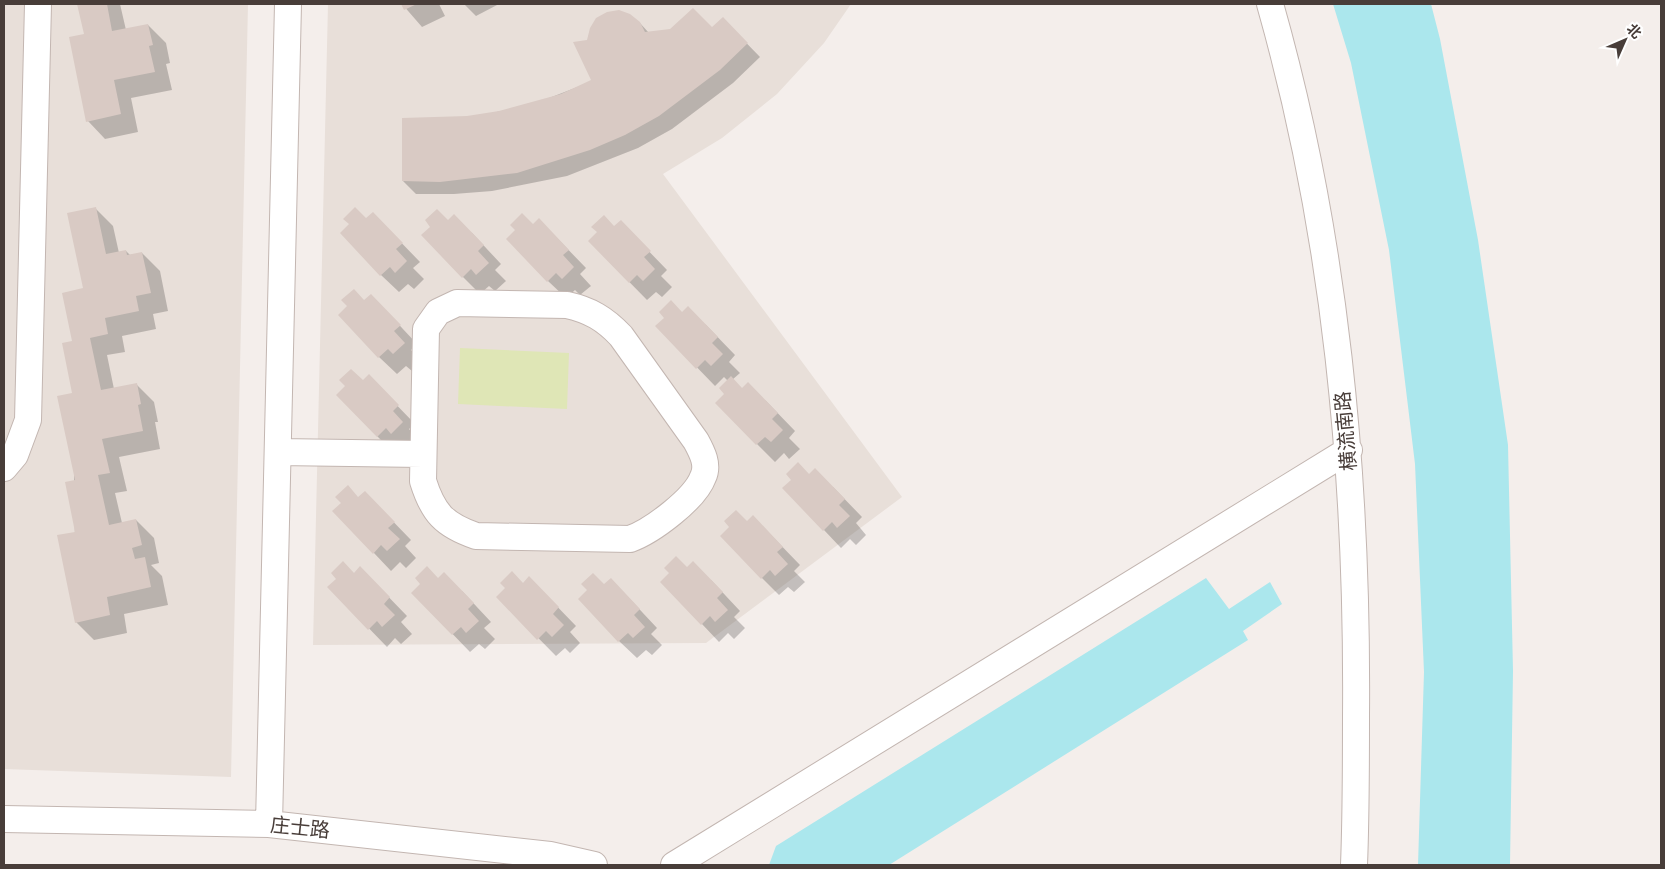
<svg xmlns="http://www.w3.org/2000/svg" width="1665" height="869" viewBox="0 0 1665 869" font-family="Jost,'Noto Sans SC',sans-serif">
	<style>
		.residential { fill: #e8dfd9 }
		.green { fill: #dfe6b6 }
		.water { fill: #abe7ed }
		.shadow { fill: #0003 }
		.building { fill: #d9cac4 }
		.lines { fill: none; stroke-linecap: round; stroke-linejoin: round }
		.minor-casing { stroke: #c3b6b1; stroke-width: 28 }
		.minor { stroke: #fff; stroke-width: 26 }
		.labels { text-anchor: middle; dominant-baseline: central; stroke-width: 4; stroke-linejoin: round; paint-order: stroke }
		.street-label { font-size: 20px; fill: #483d39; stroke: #fff }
	</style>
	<rect width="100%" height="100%" fill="#f4eeeb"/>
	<path class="residential" d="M 4,4 L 248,4 L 231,777 L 4,769 Z
		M 328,4 L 851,4 L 824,43 L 777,94 L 722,138 L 663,174 L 902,497 L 706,643 L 313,645 Z"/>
	<path class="green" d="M 460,348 L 569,353 L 567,409 L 458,404 Z"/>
	<path class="water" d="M 1333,4 L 1431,4 L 1440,39 L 1478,240 L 1508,445 L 1513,671 L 1510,865 L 1418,865 L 1424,672 L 1415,464 L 1389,250 L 1351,63 Z
		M 1206,578 L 1229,609 L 1270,582 L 1282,604 L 1243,631 L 1248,640 L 889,865 L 769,865 L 776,846 Z"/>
	<path class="shadow" d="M 79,4 L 120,4 L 126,30 L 148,25 L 166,43 L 170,63 L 166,64 L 172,90 L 131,98 L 138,132 L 105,139 L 88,121 L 85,35 Z
		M 402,4 L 439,4 L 445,16 L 422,27 Z
		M 464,4 L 499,4 L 476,16 Z
		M 723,19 L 760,57 L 733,83 L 672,129 L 638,148 L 567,176 L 492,191 L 454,194 L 416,194 L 403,181 L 467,118 L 531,105 L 593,81 L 588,41 L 639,22 L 649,33 L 712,29 Z
		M 95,208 L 113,226 L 119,253 L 126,251 L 130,255 L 142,253 L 160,271 L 168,311 L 153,314 L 156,329 L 122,336 L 125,352 L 107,355 L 114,389 L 136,384 L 154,402 L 158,422 L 155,422 L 160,449 L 119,457 L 127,491 L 115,493 L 122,523 L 136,520 L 154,538 L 159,563 L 151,565 L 162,576 L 168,605 L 124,614 L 127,633 L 94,640 L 76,622 L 73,394 L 74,342 L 85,289 Z
		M 367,220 L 391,232 L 420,262 L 413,268 L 424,279 L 414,289 L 408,284 L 399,292 L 381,275 Z
		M 448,222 L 472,233 L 501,264 L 495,270 L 506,281 L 495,291 L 489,286 L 480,294 L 463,277 Z
		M 615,228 L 638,240 L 667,270 L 661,276 L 672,287 L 662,297 L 656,292 L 647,300 L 589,241 Z
		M 557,238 L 586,268 L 580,274 L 591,286 L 580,295 L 575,290 L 566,298 L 548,281 Z
		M 365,302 L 388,313 L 417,344 L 411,350 L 422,361 L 412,371 L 406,366 L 397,374 L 379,357 Z
		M 682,313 L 706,325 L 735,355 L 729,362 L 740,373 L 732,380 L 742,389 L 766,401 L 795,431 L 789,438 L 800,449 L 789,459 L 784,453 L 775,462 L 757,444 L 717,403 L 726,394 L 728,381 L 724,377 L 715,386 L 657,326 Z
		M 363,381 L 386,394 L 415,424 L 409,429 L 420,441 L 395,454 L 377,436 Z
		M 833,487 L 862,517 L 856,523 L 866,535 L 856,545 L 850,539 L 841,548 L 824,530 Z
		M 359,498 L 382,510 L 411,540 L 405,546 L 416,558 L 406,568 L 400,562 L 391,571 L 374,553 Z
		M 747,523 L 771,535 L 800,565 L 794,571 L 805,582 L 794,592 L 788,587 L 779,595 L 762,578 Z
		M 354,574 L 378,586 L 407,616 L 401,622 L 412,634 L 401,644 L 395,638 L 387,647 L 329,587 Z
		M 711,580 L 740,611 L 734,617 L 745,628 L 734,639 L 728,633 L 719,642 L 702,624 Z
		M 605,586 L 628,597 L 657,628 L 651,634 L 662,645 L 652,655 L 646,650 L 637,658 L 619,641 Z
		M 462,591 L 491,622 L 484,628 L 495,639 L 485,649 L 479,644 L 470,652 L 413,593 Z
		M 547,596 L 576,626 L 570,632 L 580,643 L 570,653 L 565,648 L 556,656 L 498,597 Z"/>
	<path class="building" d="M 77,4 L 107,4 L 112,31 L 148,24 L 153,45 L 149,46 L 155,72 L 114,80 L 121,114 L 86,122 L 69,37 L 84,34 Z
		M 401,4 L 417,4 L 404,10 Z
		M 693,8 L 712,27 L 723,17 L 748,43 L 720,70 L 659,116 L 625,135 L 590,150 L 517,173 L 440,182 L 402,181 L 402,118 L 467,116 L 499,111 L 561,94 L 591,80 L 573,42 L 587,40 L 590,28 L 596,18 L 607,12 L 619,10 L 630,14 L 640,22 L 645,32 L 670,29 Z
		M 96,207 L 106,254 L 126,250 L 127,255 L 142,252 L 151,293 L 136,296 L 139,311 L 105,318 L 108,334 L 90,338 L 101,390 L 137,383 L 141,404 L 138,405 L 143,431 L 102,439 L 110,473 L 98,475 L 109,525 L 136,519 L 142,545 L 132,548 L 135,559 L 145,557 L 151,587 L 107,597 L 110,615 L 75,623 L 57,535 L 75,532 L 65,482 L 75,480 L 57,396 L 72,393 L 62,343 L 72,341 L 62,293 L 83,288 L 67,213 Z
		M 355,207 L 366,218 L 373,212 L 403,243 L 396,249 L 407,261 L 395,273 L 390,267 L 380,276 L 340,233 L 349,224 L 343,219 Z
		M 437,209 L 448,220 L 454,214 L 484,245 L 478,251 L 489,263 L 476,275 L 471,269 L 462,278 L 421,235 L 430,227 L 425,220 Z
		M 522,213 L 533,224 L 539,218 L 569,250 L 563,255 L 574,267 L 562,279 L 556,273 L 547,282 L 506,239 L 515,230 L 510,225 Z
		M 604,215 L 614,226 L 621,220 L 651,251 L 644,257 L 655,269 L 643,281 L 637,275 L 629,283 L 588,241 L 597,232 L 591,227 Z
		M 354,289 L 364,300 L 371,294 L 401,325 L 394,331 L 405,343 L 393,354 L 388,349 L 378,358 L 338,315 L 347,306 L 341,300 Z
		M 671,300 L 682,312 L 688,306 L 718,337 L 712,343 L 723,354 L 711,366 L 705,360 L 696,369 L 655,326 L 664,318 L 659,312 Z
		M 351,369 L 363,380 L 369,374 L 399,405 L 393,411 L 403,422 L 391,434 L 386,428 L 377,437 L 336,395 L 345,386 L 339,380 Z
		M 731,376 L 742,388 L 748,382 L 778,413 L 772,419 L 783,430 L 771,442 L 765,437 L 756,445 L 715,403 L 724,394 L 719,388 Z
		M 798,462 L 809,474 L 815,468 L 845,499 L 839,505 L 850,516 L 837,528 L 832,522 L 823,531 L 782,488 L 791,480 L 786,474 Z
		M 348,485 L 358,497 L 365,491 L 395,522 L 388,528 L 400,539 L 387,551 L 381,545 L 373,554 L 332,511 L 341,503 L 335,497 Z
		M 736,510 L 747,521 L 753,515 L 783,547 L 777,552 L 788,564 L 775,576 L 770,570 L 761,579 L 720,536 L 729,527 L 724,521 Z
		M 676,556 L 687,567 L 693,561 L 723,592 L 717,598 L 728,610 L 715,622 L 710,616 L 701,625 L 660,582 L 669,573 L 664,568 Z
		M 343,561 L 354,573 L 360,566 L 390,597 L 384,604 L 395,615 L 382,627 L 377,621 L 368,630 L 327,587 L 336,579 L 331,573 Z
		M 427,566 L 438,578 L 444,572 L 474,603 L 468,609 L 479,621 L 466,633 L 461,627 L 452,635 L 411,593 L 420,584 L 415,578 Z
		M 512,571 L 523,583 L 529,576 L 559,607 L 553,614 L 564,625 L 552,637 L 546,631 L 537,640 L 496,597 L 505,588 L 500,583 Z
		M 593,573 L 604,584 L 611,578 L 640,609 L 634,615 L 645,627 L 633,638 L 628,633 L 618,642 L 578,599 L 587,590 L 581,584 Z"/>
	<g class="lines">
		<defs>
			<path id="minor" d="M 1270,4 C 1336,236 1358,476 1356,717 C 1356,766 1356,816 1354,865
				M 457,303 L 567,305 C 590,310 605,319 621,336 L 696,441 C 702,452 709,465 703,477 C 695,499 652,531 630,539 L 476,536 C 444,525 433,513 423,481 L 426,329 L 438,312 Z
				M 278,452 L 423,454
				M 4,468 L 15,455 L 28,420 L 38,4
				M 4,819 L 269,824 L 550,855 L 594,865
				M 269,824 L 288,4
				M 674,865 L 1349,450"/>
		</defs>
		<use href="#minor" class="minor-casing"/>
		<use href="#minor" class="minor"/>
	</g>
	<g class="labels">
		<g class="street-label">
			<text transform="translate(1346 431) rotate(-95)">横流南路</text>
			<text transform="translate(300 828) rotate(6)">庄士路</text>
		</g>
	</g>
	<rect width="1665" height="869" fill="none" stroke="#483d39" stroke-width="10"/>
	<g transform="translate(1625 40) rotate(45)" stroke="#ffffff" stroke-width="4" paint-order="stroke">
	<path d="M0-4L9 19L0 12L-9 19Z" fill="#483d39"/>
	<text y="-8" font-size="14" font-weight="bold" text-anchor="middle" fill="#483d39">北</text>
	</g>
</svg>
